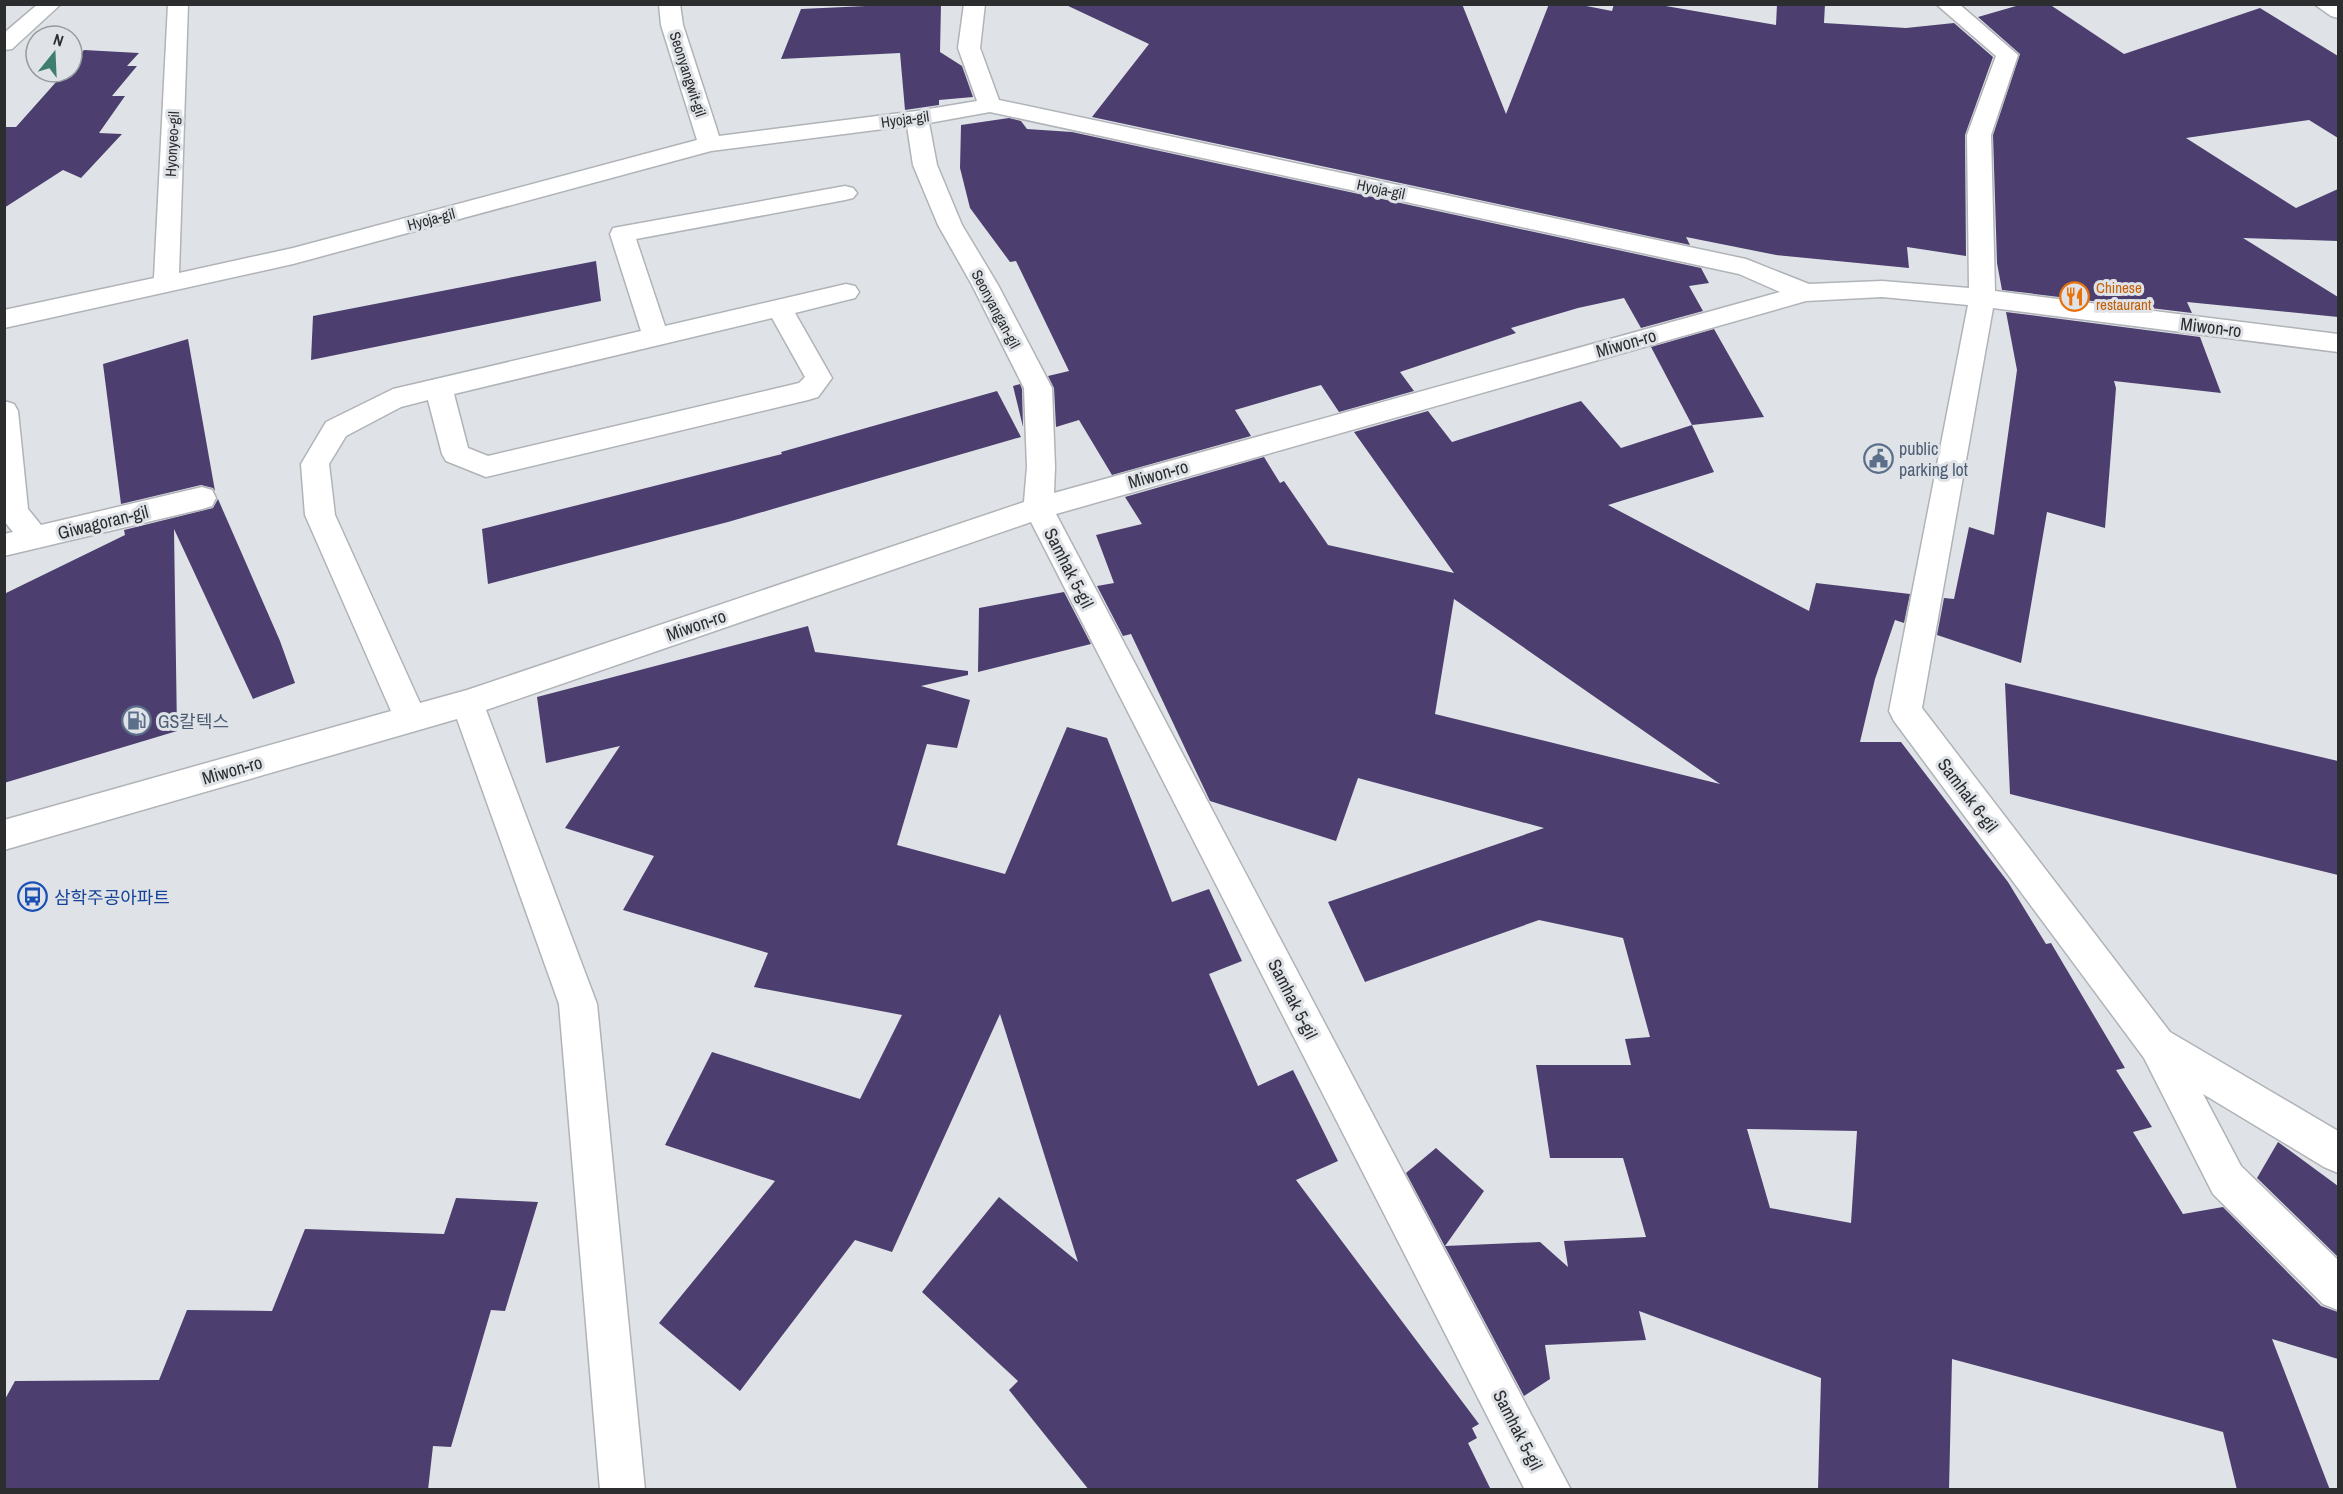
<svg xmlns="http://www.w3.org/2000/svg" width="2343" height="1494" viewBox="0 0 2343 1494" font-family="'Archivo Narrow','Noto Sans KR',sans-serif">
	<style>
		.building { fill: #4c3f6f; fill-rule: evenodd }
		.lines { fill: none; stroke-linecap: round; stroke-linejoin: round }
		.minor-casing { stroke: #b0b3b7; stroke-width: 3 }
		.minor { fill: #fff; fill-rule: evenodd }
		.labels { text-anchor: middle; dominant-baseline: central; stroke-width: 6; stroke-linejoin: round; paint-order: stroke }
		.far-street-label { font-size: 15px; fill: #2c2d2f; stroke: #dfe3e7 }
		.far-food-label { font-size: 15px; fill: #c56008; stroke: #dfe3e7; text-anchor: start }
		.street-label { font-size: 18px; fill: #2c2d2f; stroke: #dfe3e7 }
		.service-label { font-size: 18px; fill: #4e5e75; stroke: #dfe3e7; text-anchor: start }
		.transit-label { font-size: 18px; fill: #164399; stroke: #dfe3e7; text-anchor: start }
	</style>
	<rect width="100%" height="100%" fill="#dfe3e7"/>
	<path class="building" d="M 909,4 L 941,4 L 940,52 L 962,66 L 973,97 L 939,100 L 939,105 L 905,110 L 900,53 L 781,59 L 801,9 Z
		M 1064,4 L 1462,4 L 1506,114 L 1549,4 L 1576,4 L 1612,11 L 1614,4 L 1654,4 L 1776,25 L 1777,4 L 1825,4 L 1824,23 L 1906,28 L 1954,23 L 1993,57 L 1965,135 L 1966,256 L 1907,247 L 1909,268 L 1776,255 L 1686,237 L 1690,245 L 1092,117 L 1149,44 Z
		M 2023,4 L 2049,4 L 2124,54 L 2260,8 L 2338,56 L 2338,138 L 2309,120 L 2186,138 L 2296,208 L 2338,189 L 2338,241 L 2243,238 L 2338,297 L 2338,317 L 2187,302 L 2192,313 L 2002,290 L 1997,263 L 1993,135 L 2020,54 L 1978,17 Z
		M 84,50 L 139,53 L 127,66 L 137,66 L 112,96 L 125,96 L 99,133 L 122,134 L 81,178 L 63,170 L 4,208 L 4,127 L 16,127 L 65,72 L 72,72 L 72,64 Z
		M 1009,118 L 1021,121 L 1027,129 L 1072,132 L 1701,268 L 1709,283 L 1689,286 L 1703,311 L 1641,328 L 1624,298 L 1578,308 L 1511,328 L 1516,333 L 1400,372 L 1414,391 L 1339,412 L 1321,385 L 1310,388 L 1235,410 L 1251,436 L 1112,475 L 1079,420 L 1056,427 L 1054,388 L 1048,376 L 1069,371 L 1016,261 L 1010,262 L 970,208 L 960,168 L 961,125 Z
		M 596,261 L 601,301 L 311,360 L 313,316 Z
		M 2006,312 L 2200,337 L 2221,393 L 2114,381 L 2116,388 L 2105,528 L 2047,512 L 2021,663 L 1937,635 L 1944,598 L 1954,599 L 1969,527 L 1994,535 L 2017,370 Z
		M 1714,329 L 1764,417 L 1692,425 L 1651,347 Z
		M 188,339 L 215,491 L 213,488 L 201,485 L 121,504 L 103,364 Z
		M 1020,384 L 1022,389 L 1023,427 L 1013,386 Z
		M 997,391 L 1021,437 L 728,522 L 488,584 L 482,529 L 782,454 L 781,452 Z
		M 1581,401 L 1621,448 L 1692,425 L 1714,472 L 1608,505 L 1809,611 L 1816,583 L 1910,594 L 1904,623 L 1895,620 L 1875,679 L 1860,742 L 1901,742 L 2008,882 L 2046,944 L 2051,943 L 2125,1068 L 2116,1070 L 2152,1127 L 2133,1132 L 2183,1214 L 2223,1207 L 2321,1306 L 2338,1312 L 2338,1359 L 2272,1339 L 2330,1490 L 2237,1490 L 2223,1432 L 1952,1359 L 1949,1490 L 1818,1490 L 1821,1378 L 1639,1311 L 1646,1340 L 1545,1345 L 1550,1379 L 1524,1396 L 1406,1173 L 1436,1148 L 1484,1191 L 1445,1246 L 1540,1242 L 1568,1267 L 1564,1241 L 1646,1237 L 1623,1158 L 1550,1158 L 1536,1065 L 1631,1065 L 1625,1039 L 1650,1037 L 1623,938 L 1539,920 L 1365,982 L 1328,902 L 1544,828 L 1358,778 L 1336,841 L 1210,801 L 1131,634 L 1123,636 L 1097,586 L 1114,583 L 1096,535 L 1142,524 L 1125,497 L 1264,457 L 1280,483 L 1284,481 L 1328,545 L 1454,573 L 1354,432 L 1428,411 L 1452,442 ZM 1454,599 L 1720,784 L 1435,714 ZM 1747,1129 L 1857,1131 L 1851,1223 L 1770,1208 Z
		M 218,499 L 280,641 L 295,683 L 253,699 L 174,529 L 177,731 L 4,783 L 4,594 L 125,535 L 124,530 L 213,508 Z
		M 1064,592 L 1091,644 L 978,672 L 979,608 Z
		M 808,626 L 815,652 L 968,671 L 968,675 L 921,686 L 970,700 L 957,748 L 927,744 L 897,845 L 1005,874 L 1067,727 L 1107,738 L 1172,902 L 1209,889 L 1242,961 L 1209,974 L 1258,1086 L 1293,1070 L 1338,1161 L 1296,1180 L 1479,1424 L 1472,1428 L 1477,1438 L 1468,1443 L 1491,1490 L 1089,1490 L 1009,1390 L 1018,1381 L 922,1292 L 999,1197 L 1078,1262 L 1000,1014 L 892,1252 L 855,1240 L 740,1391 L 659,1323 L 775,1181 L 665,1145 L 712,1052 L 860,1099 L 902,1015 L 754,987 L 768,953 L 623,910 L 654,856 L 565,828 L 620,746 L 546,763 L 537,697 Z
		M 2005,683 L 2338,761 L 2338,875 L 2010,794 Z
		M 2278,1142 L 2338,1186 L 2338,1257 L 2257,1178 Z
		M 456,1198 L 538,1202 L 505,1311 L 491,1310 L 451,1447 L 433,1446 L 428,1490 L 4,1490 L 4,1401 L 15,1381 L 159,1380 L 187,1310 L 272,1311 L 305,1229 L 444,1234 Z"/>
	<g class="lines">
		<defs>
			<path id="minor" d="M 38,4 L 61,4 L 12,49 L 4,50 L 4,33 Z
				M 168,4 L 188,4 L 179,273 L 293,248 L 697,140 L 661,25 L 659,4 L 680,4 L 683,25 L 719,136 L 917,111 L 977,101 L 958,48 L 964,4 L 985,4 L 980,48 L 999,100 L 1746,259 L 1809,284 L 1882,281 L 1969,288 L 1967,135 L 1996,56 L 1936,4 L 1959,4 L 2018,55 L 1991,135 L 1995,291 L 2338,334 L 2338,352 L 1993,308 L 1922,708 L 2170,1032 L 2338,1131 L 2338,1173 L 2324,1167 L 2203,1094 L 2241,1166 L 2338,1260 L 2338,1310 L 2323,1304 L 2213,1194 L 2144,1058 L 1894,721 L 1889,711 L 1968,305 L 1882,297 L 1806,301 L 1056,514 L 1571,1490 L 1525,1490 L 1031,522 L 486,710 L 597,1004 L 645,1490 L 600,1490 L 559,1004 L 457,719 L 4,850 L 4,820 L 391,711 L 305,515 L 301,464 L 326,422 L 393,389 L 641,331 L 610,234 L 613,228 L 845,186 L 853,188 L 857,193 L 853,198 L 845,200 L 636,239 L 665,326 L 846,284 L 855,286 L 859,292 L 855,298 L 795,313 L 832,378 L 818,397 L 808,400 L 486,477 L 446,461 L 442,454 L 428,400 L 401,407 L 346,436 L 329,464 L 335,515 L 420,703 L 467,690 L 1024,502 L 1027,467 L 1024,388 L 972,285 L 938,225 L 913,165 L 907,126 L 711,151 L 293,264 L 4,328 L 4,310 L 154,278 ZM 990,112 L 1739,274 L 1780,292 L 1054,493 L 1055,467 L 1052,388 L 998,285 L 962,225 L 937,165 L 929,123 ZM 772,318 L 805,377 L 799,383 L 488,456 L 468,448 L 454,394 Z
				M 2314,4 L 2338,4 L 2338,18 L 2331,16 Z
				M 4,401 L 14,404 L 18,411 L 28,509 L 41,525 L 202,487 L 212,490 L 216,498 L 212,506 L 202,509 L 4,556 L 4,534 L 13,532 L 4,521 Z"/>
		</defs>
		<use href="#minor" class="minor-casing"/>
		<use href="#minor" class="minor"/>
	</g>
	<defs>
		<symbol id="restaurant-ring" viewBox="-11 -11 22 22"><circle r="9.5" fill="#dfe3e7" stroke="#e8710a" stroke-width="1.5"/><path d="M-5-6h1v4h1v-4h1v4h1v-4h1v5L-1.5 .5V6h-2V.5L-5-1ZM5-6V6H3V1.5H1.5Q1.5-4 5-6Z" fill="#e8710a"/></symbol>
		<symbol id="civic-ring" viewBox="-11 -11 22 22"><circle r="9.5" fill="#dfe3e7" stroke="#5c6f8a" stroke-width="1.5"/><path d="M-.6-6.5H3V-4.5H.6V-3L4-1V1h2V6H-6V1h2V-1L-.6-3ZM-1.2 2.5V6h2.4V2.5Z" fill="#5c6f8a"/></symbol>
		<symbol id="fuel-ring" viewBox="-11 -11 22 22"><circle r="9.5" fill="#dfe3e7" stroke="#5c6f8a" stroke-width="1.5"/><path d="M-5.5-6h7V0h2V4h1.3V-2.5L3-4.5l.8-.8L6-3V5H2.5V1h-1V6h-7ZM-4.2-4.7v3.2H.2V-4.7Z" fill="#5c6f8a"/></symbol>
		<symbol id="bus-ring" viewBox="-11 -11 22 22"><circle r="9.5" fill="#dfe3e7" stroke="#1a4fb4" stroke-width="1.5"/><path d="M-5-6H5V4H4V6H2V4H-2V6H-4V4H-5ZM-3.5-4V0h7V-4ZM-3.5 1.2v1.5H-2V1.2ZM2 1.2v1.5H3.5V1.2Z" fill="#1a4fb4"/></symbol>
	</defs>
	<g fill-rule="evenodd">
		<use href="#restaurant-ring" x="2058" y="280" width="33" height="33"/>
		<use href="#civic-ring" x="1862" y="442" width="33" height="33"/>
		<use href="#fuel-ring" x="120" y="704" width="33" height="33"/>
		<use href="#bus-ring" x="16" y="880" width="33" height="33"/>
	</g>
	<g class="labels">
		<g class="far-street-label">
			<text transform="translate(688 74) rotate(72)">Seonyangwit-gil</text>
			<text transform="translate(905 119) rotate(-8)">Hyoja-gil</text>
			<text transform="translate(172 144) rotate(-87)">Hyonyeo-gil</text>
			<text transform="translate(1381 189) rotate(12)">Hyoja-gil</text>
			<text transform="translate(431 219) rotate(-15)">Hyoja-gil</text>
			<text transform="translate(996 309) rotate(62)">Seonyangan-gil</text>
		</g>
		<g class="far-food-label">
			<text x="2096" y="287">Chinese<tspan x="2096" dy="17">restaurant</tspan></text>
		</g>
		<g class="street-label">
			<text transform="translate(2211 327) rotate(7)">Miwon-ro</text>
			<text transform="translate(1626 343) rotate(-16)">Miwon-ro</text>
			<text transform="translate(1158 474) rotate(-16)">Miwon-ro</text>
			<text transform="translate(103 522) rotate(-14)">Giwagoran-gil</text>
			<text transform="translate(1069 568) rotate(63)">Samhak 5-gil</text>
			<text transform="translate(696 625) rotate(-19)">Miwon-ro</text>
			<text transform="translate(232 770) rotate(-16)">Miwon-ro</text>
			<text transform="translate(1968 795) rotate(53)">Samhak 6-gil</text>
			<text transform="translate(1293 999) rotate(63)">Samhak 5-gil</text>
			<text transform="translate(1518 1430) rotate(63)">Samhak 5-gil</text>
		</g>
		<g class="service-label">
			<text x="1899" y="448">public<tspan x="1899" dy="21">parking lot</tspan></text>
			<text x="158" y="721">GS칼텍스</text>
		</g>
		<g class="transit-label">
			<text x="54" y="897">삼학주공아파트</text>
		</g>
	</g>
	<rect width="2343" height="1494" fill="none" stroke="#2c2d2f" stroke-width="12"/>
	<g transform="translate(54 54) rotate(18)"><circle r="28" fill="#dfe3e7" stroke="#979a9d" stroke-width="1.5"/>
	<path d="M0-4.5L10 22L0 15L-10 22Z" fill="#3f7e6d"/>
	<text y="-9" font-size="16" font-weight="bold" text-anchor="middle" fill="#2c2d2f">N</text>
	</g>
</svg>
